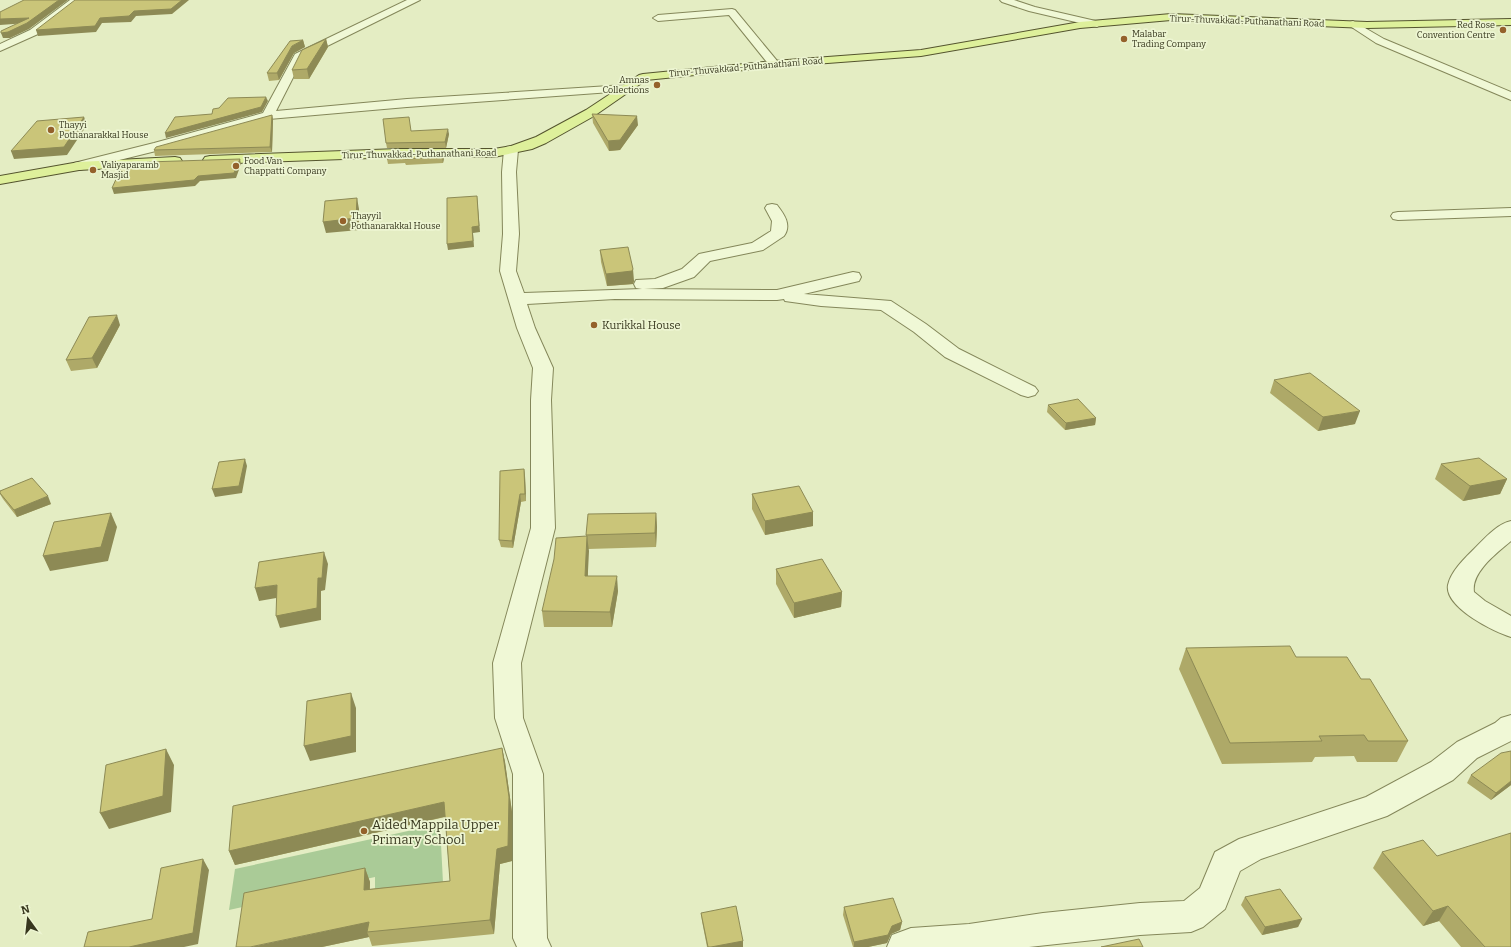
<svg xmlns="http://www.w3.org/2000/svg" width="1511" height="947" viewBox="0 0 1511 947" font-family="Bitter,serif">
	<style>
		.green { fill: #aacb97 }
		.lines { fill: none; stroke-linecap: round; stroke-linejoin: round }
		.minor-casing { stroke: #84875a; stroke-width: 2 }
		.major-casing { stroke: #54542e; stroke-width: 2 }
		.minor { fill: #f0f8d6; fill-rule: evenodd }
		.major { fill: #def09b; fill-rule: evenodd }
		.wall { fill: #aea968 }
		.shaded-wall { fill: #8d8a55 }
		.building { fill: #cac579; stroke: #8d8a55 }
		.poi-dot { fill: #94612b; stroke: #edf5d2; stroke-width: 1.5 }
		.labels { text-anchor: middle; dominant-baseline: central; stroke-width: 3.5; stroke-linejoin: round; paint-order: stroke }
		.far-street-label { font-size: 9px; fill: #37371e; stroke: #edf5d2 }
		.far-poi-label { font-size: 9px; fill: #37371e; stroke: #edf5d2; text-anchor: start }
		.poi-label { font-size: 11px; fill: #37371e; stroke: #edf5d2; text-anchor: start }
		.near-poi-label { font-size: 13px; fill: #37371e; stroke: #edf5d2; text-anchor: start }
	</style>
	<rect width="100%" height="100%" fill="#e4edc3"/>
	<path class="green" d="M 440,824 L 443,883 L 375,898 L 375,877 L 229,910 L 235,869 Z"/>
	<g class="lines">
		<defs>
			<path id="minor" d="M 70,0 L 81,0 L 38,34 L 0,51 L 0,44 L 30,30 Z
				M 407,0 L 420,0 L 303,58 L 276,111 L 407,99 L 625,85 L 629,86 L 631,88 L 629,90 L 625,91 L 407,107 L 269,119 L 164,149 L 79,170 L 74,169 L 72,166 L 74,163 L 154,143 L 263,113 L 295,54 Z
				M 1000,0 L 1014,0 L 1035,7 L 1100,22 L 1102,24 L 1097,27 L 1029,11 L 1002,2 Z
				M 732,9 L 735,10 L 778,62 L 779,64 L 778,66 L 770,66 L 729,15 L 658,21 L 653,18 L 658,15 Z
				M 1353,21 L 1384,39 L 1511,92 L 1511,100 L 1376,43 L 1350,26 L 1348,24 L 1350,22 Z
				M 511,146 L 516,147 L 518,150 L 516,172 L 519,234 L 516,271 L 524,293 L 642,289 L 636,288 L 634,284 L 636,280 L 655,279 L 682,269 L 699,254 L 752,243 L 771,231 L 772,221 L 765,208 L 767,205 L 772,204 L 777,205 C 784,214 792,225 784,236 L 763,250 L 710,261 L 694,277 L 663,288 L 644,289 L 777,290 L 853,272 L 859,273 L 861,277 L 859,281 L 804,294 L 891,301 L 926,324 L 959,349 L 1035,387 L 1038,391 L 1035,395 L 1028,397 L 1021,395 L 945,357 L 914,332 L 881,310 L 821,306 L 785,301 L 784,299 L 777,300 L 615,299 L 527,304 L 535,328 L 553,368 L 551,400 L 555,528 L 521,663 L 523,718 L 543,774 L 547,938 L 551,947 L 517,947 L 513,938 L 513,774 L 495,718 L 493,663 L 531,528 L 531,400 L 533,368 L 517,328 L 500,271 L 503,234 L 502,172 L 504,150 L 506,147 Z
				M 1511,208 L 1511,216 L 1398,220 L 1393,219 L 1391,216 L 1393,213 L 1398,212 Z
				M 1511,521 L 1511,541 C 1497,553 1471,572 1474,592 L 1485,601 L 1511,616 L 1511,637 C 1494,632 1444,607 1448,585 C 1451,571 1465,558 1475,548 C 1485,538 1497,524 1511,521 Z
				M 1511,715 L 1511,741 L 1477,758 L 1453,780 L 1387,816 L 1261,859 L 1240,871 L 1225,909 L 1203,927 L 1191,932 L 1140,935 L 1029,947 L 887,947 L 892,935 L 911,928 L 969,924 L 1043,913 L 1140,903 L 1184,901 L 1200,888 L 1215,852 L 1239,839 L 1366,797 L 1431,762 L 1457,742 L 1495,723 L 1501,718 Z"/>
			<path id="major" d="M 1171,14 L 1367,22 L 1511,19 L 1511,25 L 1367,28 L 1171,20 L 1080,28 L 921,56 L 774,67 L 646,80 L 594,116 L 546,143 L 532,149 L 494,157 L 399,157 L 210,164 L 205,163 L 203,160 L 205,157 L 210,156 L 399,149 L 494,149 L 511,146 L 536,137 L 586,110 L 639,75 L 643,74 L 774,61 L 921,50 L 1080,22 Z
				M 175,157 L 180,158 L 182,161 L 180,164 L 79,170 L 0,184 L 0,176 L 79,162 Z"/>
		</defs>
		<use href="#minor" class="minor-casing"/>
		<use href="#major" class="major-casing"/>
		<use href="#minor" class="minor"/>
		<use href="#major" class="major"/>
	</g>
	<path class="wall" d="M 326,39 L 328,47 L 309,79 L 294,79 L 292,70 Z
		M 303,40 L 305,47 L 294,53 L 279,80 L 269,81 L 267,73 Z
		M 592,114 L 638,125 L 620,150 L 609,151 L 593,123 Z
		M 272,115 L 273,120 L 272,152 L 155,156 L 154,150 Z
		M 411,131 L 449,134 L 446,148 L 387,148 L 386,143 Z
		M 443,153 L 444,158 L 443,163 L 406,165 L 405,163 L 388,164 L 387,159 Z
		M 600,250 L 634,281 L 633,284 L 607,286 L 601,262 Z
		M 120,325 L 97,368 L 71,371 L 66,360 Z
		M 1274,380 L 1355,424 L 1318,431 L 1270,393 Z
		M 1048,405 L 1096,418 L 1095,425 L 1065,430 L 1047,412 Z
		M 1441,464 L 1507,479 L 1500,494 L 1463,501 L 1435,479 Z
		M 524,469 L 525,476 L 526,501 L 521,502 L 513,548 L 501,547 L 499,540 Z
		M 0,491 L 51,504 L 17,517 L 3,499 L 0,494 Z
		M 752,494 L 813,512 L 813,526 L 765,535 L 752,509 Z
		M 656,513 L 657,527 L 656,547 L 588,549 L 588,576 L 618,591 L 612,627 L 544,627 L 542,611 L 586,536 L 586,535 Z
		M 776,569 L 842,592 L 841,607 L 794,618 L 776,584 Z
		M 1186,648 L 1296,657 L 1361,679 L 1408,741 L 1397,762 L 1357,762 L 1354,756 L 1315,757 L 1312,762 L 1222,764 L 1179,669 Z
		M 502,748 L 505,762 L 512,812 L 512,861 L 500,864 L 494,934 L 372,946 L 369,937 L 322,947 L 365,868 L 370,882 L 370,889 L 450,881 L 445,817 L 235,865 L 229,851 Z
		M 1511,751 L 1511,785 L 1491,800 L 1467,783 L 1471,775 Z
		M 1382,852 L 1437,856 L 1511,947 L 1461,947 L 1439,921 L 1423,926 L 1373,868 Z
		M 1245,897 L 1302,919 L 1298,927 L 1262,935 L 1241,905 Z
		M 844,907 L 902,922 L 900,930 L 891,934 L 887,943 L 868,947 L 853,947 L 843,915 Z
		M 701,913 L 743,941 L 743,947 L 707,947 L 702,921 Z"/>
	<path class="shaded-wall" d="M 59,0 L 68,0 L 29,29 L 10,38 L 3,38 L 1,33 L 27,23 L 0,25 L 0,19 Z
		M 182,0 L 189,0 L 172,14 L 136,16 L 131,22 L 102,23 L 96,32 L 38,36 L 36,30 L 134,11 Z
		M 326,39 L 328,47 L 309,79 L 307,69 Z
		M 303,40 L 305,47 L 294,53 L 279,80 L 277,73 L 292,46 Z
		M 266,97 L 268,101 L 262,112 L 166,138 L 165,133 Z
		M 272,115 L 273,120 L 272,152 L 270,147 Z
		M 637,116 L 638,125 L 620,150 L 609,151 L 608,141 Z
		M 84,117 L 87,125 L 67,155 L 14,159 L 11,151 Z
		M 448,129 L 449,134 L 446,148 L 445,142 Z
		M 443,153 L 444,158 L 443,163 L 442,157 Z
		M 240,159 L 241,164 L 236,178 L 200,181 L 195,186 L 114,194 L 112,188 L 198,176 Z
		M 477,196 L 480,232 L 473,233 L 474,247 L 448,250 L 447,244 Z
		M 357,198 L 359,209 L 359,230 L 326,233 L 323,222 Z
		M 633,269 L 634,281 L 633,284 L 607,286 L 606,274 Z
		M 117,315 L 120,325 L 97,368 L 92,358 Z
		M 1360,411 L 1355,424 L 1318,431 L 1323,417 Z
		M 1096,418 L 1095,425 L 1065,430 L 1066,423 Z
		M 245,459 L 247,466 L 242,493 L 215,497 L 212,489 Z
		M 524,469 L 525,476 L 526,501 L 525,494 Z
		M 1507,479 L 1500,494 L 1463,501 L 1470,486 Z
		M 520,494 L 521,502 L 513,548 L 512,541 Z
		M 48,496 L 51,504 L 17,517 L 14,510 Z
		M 813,512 L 813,526 L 765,535 L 765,521 Z
		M 111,513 L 117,527 L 108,561 L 50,571 L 43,556 Z
		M 656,513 L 657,527 L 656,547 L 655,533 Z
		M 587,536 L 589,551 L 587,591 L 585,576 Z
		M 324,552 L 328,564 L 325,590 L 321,591 L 321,620 L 280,628 L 276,616 L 318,578 Z
		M 617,576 L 618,591 L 612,627 L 610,612 Z
		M 277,585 L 282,597 L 259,601 L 255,588 Z
		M 842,592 L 841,607 L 794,618 L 794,603 Z
		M 351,693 L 356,708 L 356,752 L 310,761 L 304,746 Z
		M 502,748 L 505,762 L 512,812 L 512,861 L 500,864 L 494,934 L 490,920 Z
		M 166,749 L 174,765 L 171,812 L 109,829 L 100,813 Z
		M 1511,781 L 1511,785 L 1491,800 L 1496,793 Z
		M 444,802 L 448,816 L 235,865 L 229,851 Z
		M 203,859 L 209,870 L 198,944 L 184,947 L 129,947 Z
		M 365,868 L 370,882 L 369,904 L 364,890 Z
		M 1448,906 L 1439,921 L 1423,926 L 1433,911 Z
		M 1302,919 L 1298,927 L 1262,935 L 1265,927 Z
		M 369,922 L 367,932 L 369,937 L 322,947 L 250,947 Z
		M 902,922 L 900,930 L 891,934 L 887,943 L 868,947 L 854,947 L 854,942 Z
		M 743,941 L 743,947 L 711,947 Z"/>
	<path class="building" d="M 24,0 L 59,0 L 27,23 L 8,32 L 1,33 L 1,31 L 29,18 L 0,19 L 0,12 Z
		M 75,0 L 182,0 L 171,9 L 134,11 L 129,16 L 100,18 L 95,26 L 36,30 Z
		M 326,39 L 307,69 L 292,70 L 302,50 Z
		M 303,40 L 292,46 L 277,73 L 267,73 L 290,41 Z
		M 266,97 L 261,107 L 165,133 L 175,117 L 212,114 L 213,109 L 219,108 L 228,98 Z
		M 592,114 L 637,116 L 620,140 L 608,141 Z
		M 272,115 L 270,147 L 154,150 L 156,147 Z
		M 84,117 L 64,147 L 11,151 L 37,121 Z
		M 409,117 L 411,131 L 448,129 L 445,142 L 386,143 L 383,119 Z
		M 443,153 L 442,157 L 405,159 L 406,158 L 387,159 L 387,154 Z
		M 240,159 L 234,173 L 198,176 L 194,180 L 112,188 L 122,166 L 144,166 L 147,162 Z
		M 477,196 L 479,226 L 472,227 L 473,241 L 447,244 L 447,198 Z
		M 357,198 L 356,218 L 323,222 L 325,201 Z
		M 628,247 L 633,269 L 632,271 L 606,274 L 600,250 Z
		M 117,315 L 92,358 L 66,360 L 89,317 Z
		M 1310,373 L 1360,411 L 1323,417 L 1274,380 Z
		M 1078,399 L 1096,418 L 1066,423 L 1048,405 Z
		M 1479,458 L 1507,479 L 1470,486 L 1441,464 Z
		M 245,459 L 239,486 L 212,489 L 219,462 Z
		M 524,469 L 525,494 L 520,494 L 512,541 L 499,540 L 500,471 Z
		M 32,478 L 48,496 L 14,510 L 0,493 L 0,491 Z
		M 799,486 L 813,512 L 765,521 L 752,494 Z
		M 111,513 L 101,547 L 43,556 L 54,522 Z
		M 656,513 L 655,533 L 586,535 L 588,514 Z
		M 587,536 L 585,576 L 617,576 L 610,612 L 542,611 L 554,559 L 556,538 Z
		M 324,552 L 322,578 L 318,578 L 317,608 L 276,616 L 277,585 L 255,588 L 259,562 Z
		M 822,559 L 842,592 L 794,603 L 776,569 Z
		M 1290,646 L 1296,657 L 1347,657 L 1361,679 L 1370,679 L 1408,741 L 1368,741 L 1364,735 L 1319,736 L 1322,741 L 1230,743 L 1186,648 Z
		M 351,693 L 351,736 L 304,746 L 307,701 Z
		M 502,748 L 509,797 L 508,846 L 497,849 L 490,920 L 367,932 L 369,922 L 250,947 L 236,947 L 244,893 L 365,868 L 364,890 L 450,881 L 444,802 L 229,851 L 233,806 Z
		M 166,749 L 163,796 L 100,813 L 106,765 Z
		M 1511,751 L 1511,781 L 1496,793 L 1471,775 L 1501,753 Z
		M 1511,833 L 1511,947 L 1485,947 L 1448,906 L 1433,911 L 1382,852 L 1423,840 L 1437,856 Z
		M 203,859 L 193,933 L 129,947 L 84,947 L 88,932 L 152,919 L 161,868 Z
		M 1280,889 L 1302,919 L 1265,927 L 1245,897 Z
		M 893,898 L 902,922 L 892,926 L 888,935 L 854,942 L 844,907 Z
		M 736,906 L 743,941 L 711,947 L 708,947 L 701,913 Z
		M 1139,939 L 1143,947 L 1101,947 Z"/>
	<g class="poi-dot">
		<circle cx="1503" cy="30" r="4"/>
		<circle cx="1124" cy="39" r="4"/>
		<circle cx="657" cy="85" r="4"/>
		<circle cx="51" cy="130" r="4"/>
		<circle cx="236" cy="166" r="4"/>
		<circle cx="93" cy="170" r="4"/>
		<circle cx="343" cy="221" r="4"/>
		<circle cx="594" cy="325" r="4"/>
		<circle cx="364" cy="831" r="4"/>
	</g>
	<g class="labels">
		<g class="far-street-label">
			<text transform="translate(1247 21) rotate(2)">Tirur-Thuvakkad-Puthanathani Road</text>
			<text transform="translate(746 67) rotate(-5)">Tirur-Thuvakkad-Puthanathani Road</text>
			<text transform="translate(419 154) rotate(-1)">Tirur-Thuvakkad-Puthanathani Road</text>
		</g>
		<g class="far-poi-label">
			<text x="1495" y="25" text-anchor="end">Red Rose<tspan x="1495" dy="10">Convention Centre</tspan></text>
			<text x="1132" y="34">Malabar<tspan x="1132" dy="10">Trading Company</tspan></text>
			<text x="649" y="80" text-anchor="end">Amnas<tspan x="649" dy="10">Collections</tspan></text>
			<text x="59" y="125">Thayyi<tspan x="59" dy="10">Pothanarakkal House</tspan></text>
			<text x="244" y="161">Food Van<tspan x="244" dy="10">Chappatti Company</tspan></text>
			<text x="101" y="165">Valiyaparamb<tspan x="101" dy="10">Masjid</tspan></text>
			<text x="351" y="216">Thayyil<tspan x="351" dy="10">Pothanarakkal House</tspan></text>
		</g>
		<g class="poi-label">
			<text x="602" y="325">Kurikkal House</text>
		</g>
		<g class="near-poi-label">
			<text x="372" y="824">Aided Mappila Upper<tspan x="372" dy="15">Primary School</tspan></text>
		</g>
	</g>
	<g transform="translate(28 919) rotate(345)" stroke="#edf5d2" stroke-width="3" paint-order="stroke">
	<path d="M0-3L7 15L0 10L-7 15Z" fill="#37371e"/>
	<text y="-6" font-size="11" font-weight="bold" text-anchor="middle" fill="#37371e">N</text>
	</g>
</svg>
